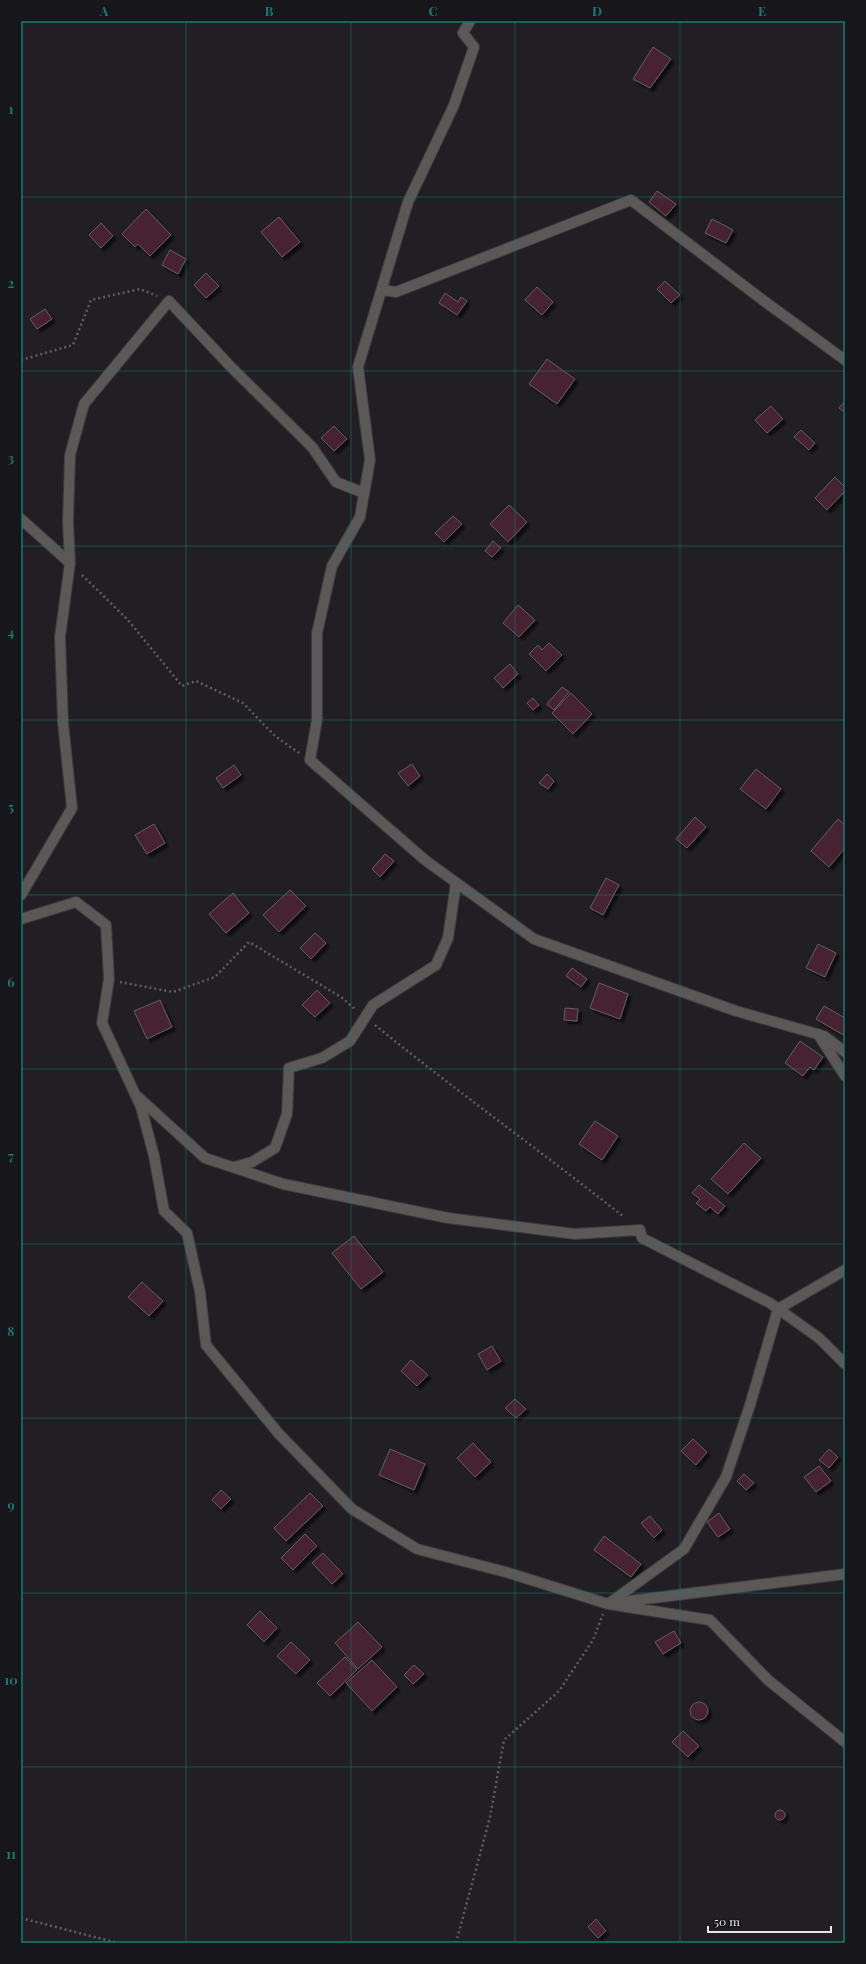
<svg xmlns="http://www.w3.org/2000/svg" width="866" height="1964" viewBox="0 0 866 1964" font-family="'Playfair Display',serif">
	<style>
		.building { fill: #462431; stroke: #655f61; filter: url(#shadow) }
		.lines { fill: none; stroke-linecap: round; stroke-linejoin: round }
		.minor-casing { stroke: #3c3b3e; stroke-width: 12 }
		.path { stroke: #605e62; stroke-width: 2.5; stroke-dasharray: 2 3; stroke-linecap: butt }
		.minor { stroke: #5b5857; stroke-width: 10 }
		.grid { fill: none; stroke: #1a7c74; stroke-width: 1; stroke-opacity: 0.55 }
		.neatline { fill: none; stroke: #1a7c74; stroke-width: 1.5 }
		.grid-label { font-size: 13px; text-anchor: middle; font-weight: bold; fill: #1a7c74 }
	</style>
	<defs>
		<filter id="shadow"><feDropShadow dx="3.5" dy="3.5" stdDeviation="1" flood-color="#0009"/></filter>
	</defs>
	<rect width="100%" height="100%" fill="#211f23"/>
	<path class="building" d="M 653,47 L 671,59 L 650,88 L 633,79 Z
		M 657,191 L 676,204 L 666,216 L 649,202 Z
		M 146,209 L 171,235 L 150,256 L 138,244 L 135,247 L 122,234 Z
		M 279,217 L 300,242 L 282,257 L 261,232 Z
		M 712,219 L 733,230 L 726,243 L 705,233 Z
		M 101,223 L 113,236 L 101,248 L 89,235 Z
		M 170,250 L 186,259 L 178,274 L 162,265 Z
		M 206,273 L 219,286 L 206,298 L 194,285 Z
		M 665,281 L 680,295 L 671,303 L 657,289 Z
		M 537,287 L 553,302 L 542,315 L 525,300 Z
		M 445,293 L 458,302 L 461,297 L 467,301 L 457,315 L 439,303 Z
		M 45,309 L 52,319 L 37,329 L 30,319 Z
		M 547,359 L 575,379 L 557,404 L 529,384 Z
		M 845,401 L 845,413 L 839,408 Z
		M 771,406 L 783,419 L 767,433 L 755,420 Z
		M 334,426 L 347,439 L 334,451 L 321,438 Z
		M 801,430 L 815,443 L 809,450 L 794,437 Z
		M 835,477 L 845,487 L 845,491 L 827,510 L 815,498 Z
		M 509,505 L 527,522 L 508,542 L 490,524 Z
		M 453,516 L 462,524 L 444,542 L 435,533 Z
		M 493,541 L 501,548 L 492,557 L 485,551 Z
		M 518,605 L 535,620 L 519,637 L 503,623 Z
		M 549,643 L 562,655 L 546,671 L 529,654 L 538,645 L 542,650 Z
		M 510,664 L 518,674 L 503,688 L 494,678 Z
		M 562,687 L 569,692 L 554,710 L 547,704 Z
		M 571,693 L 592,714 L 573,734 L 552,713 Z
		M 533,698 L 539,705 L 533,710 L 527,703 Z
		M 412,764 L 420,776 L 408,786 L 398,773 Z
		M 234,765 L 241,775 L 223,788 L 216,778 Z
		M 756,769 L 781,789 L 766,809 L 740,789 Z
		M 547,774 L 554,781 L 548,789 L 539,783 Z
		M 695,817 L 706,827 L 687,848 L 676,839 Z
		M 838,819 L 845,825 L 845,848 L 829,867 L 811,851 Z
		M 154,824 L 165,843 L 147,854 L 135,835 Z
		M 385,854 L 394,861 L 380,877 L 372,869 Z
		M 606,878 L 619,885 L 603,915 L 590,908 Z
		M 290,890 L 306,906 L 279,932 L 263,915 Z
		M 233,893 L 249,913 L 226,933 L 209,914 Z
		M 315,933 L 326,943 L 311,959 L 300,948 Z
		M 818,944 L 836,953 L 825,977 L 806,968 Z
		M 572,968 L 587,979 L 581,987 L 566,976 Z
		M 599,983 L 628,994 L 620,1019 L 590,1008 Z
		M 317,990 L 330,1003 L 315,1017 L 302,1005 Z
		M 160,1000 L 172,1027 L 147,1039 L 134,1011 Z
		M 824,1006 L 845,1018 L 845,1036 L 816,1019 Z
		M 565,1008 L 578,1009 L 577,1021 L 564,1020 Z
		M 800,1041 L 823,1057 L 814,1070 L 810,1067 L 803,1076 L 785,1063 Z
		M 595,1121 L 618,1136 L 602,1160 L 579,1144 Z
		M 744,1143 L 761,1158 L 728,1194 L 711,1179 Z
		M 699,1185 L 725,1206 L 718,1214 L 710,1207 L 706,1211 L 696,1203 L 700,1199 L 692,1193 Z
		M 354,1236 L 383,1272 L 361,1289 L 332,1253 Z
		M 142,1282 L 163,1301 L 149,1316 L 128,1297 Z
		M 492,1346 L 501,1361 L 487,1370 L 478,1354 Z
		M 411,1360 L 428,1375 L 417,1386 L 401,1371 Z
		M 515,1399 L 526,1409 L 516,1418 L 505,1408 Z
		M 693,1439 L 707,1452 L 696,1465 L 681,1451 Z
		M 473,1443 L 491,1462 L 475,1477 L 457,1458 Z
		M 390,1449 L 425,1464 L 414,1490 L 379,1475 Z
		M 829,1449 L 838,1457 L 829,1468 L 819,1460 Z
		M 819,1466 L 831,1481 L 816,1492 L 804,1477 Z
		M 744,1474 L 754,1483 L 746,1490 L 737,1481 Z
		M 221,1490 L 231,1499 L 221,1509 L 212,1500 Z
		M 310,1493 L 323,1506 L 286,1541 L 274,1528 Z
		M 719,1513 L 730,1529 L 718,1537 L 707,1522 Z
		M 650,1516 L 662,1530 L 654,1538 L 641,1523 Z
		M 305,1534 L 317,1546 L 293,1570 L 281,1558 Z
		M 604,1536 L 641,1564 L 631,1577 L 594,1550 Z
		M 323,1553 L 343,1574 L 332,1584 L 312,1563 Z
		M 260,1611 L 277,1628 L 264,1642 L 247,1625 Z
		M 358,1622 L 382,1647 L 358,1669 L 335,1643 Z
		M 674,1631 L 681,1643 L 663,1654 L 655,1642 Z
		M 291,1642 L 310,1660 L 296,1674 L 277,1656 Z
		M 345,1657 L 357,1670 L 330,1696 L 317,1683 Z
		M 372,1660 L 397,1687 L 372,1711 L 346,1683 Z
		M 414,1665 L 424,1674 L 413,1684 L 404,1675 Z
		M690 1711a9 9 0 1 1 18 0a9 9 0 1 1-18 0Z
		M 683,1731 L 699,1746 L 688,1757 L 672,1742 Z
		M775 1815a5 5 0 1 1 10 0a5 5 0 1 1-10 0Z
		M 596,1919 L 606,1931 L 598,1938 L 588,1927 Z"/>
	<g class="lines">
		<defs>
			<path id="minor" d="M 470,21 L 463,33 L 474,47 L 454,105 L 408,202 L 358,367 L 370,460 L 360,517 L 332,566 L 317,633 L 317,720 L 310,760 L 425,860 L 534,939 L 736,1011 L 824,1036 L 845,1052
				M 382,290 L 396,292 L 631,200 L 764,301 L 845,360
				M 21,519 L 70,563
				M 21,895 L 72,808 L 63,723 L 60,637 L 70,563 L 68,522 L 70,455 L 84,404 L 169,301 L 230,366 L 312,447 L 336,482 L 364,493
				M 21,919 L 76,902 L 106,925 L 109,979 L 102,1023 L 141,1107 L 154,1156 L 164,1211 L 187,1233 L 200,1292 L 206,1345 L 279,1434 L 352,1509 L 417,1549 L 509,1573 L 608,1604 L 710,1620 L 768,1680 L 845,1742
				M 818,1034 L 845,1076
				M 138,1097 L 205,1158 L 283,1184 L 448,1218 L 575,1234 L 640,1230 L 642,1238 L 770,1303 L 819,1338 L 845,1364
				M 234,1167 L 252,1162 L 275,1148 L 287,1114 L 289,1068 L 322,1058 L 350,1041 L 373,1005 L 436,965 L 448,938 L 456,883
				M 621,1602 L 845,1574
				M 608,1604 L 684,1549 L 726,1477 L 750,1405 L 778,1309 L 845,1270"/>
		</defs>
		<use href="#minor" class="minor-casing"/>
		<path class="path" d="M 21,360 L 73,345 L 91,300 L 140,289 L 157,296
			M 82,575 L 128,620 L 182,686 L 196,681 L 243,703 L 275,736 L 299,753
			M 120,982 L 173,992 L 215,977 L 249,942 L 341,997 L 355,1009
			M 375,1025 C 456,1091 542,1152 624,1217
			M 21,1918 L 118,1943
			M 456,1943 L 490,1817 L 504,1740 L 559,1691 L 593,1640 L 603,1614"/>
		<use href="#minor" class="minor"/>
	</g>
	<path class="grid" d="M 186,21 L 186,1943M 351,21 L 351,1943M 515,21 L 515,1943M 680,21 L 680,1943M 21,197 L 845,197M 21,371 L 845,371M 21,546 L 845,546M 21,720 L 845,720M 21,895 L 845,895M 21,1069 L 845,1069M 21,1244 L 845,1244M 21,1418 L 845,1418M 21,1593 L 845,1593M 21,1767 L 845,1767"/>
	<rect width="866" height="1964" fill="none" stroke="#17161a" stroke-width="44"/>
	<path d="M708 1926v6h123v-6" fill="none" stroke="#e5e4e7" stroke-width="2"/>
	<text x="714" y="1926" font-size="12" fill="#e5e4e7" stroke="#17161a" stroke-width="3" paint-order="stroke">50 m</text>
	<rect x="22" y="22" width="822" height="1920" class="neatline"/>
	<g class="grid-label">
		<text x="104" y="16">A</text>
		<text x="269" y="16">B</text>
		<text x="433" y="16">C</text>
		<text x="597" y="16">D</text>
		<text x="762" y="16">E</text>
		<text x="11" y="114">1</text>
		<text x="11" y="288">2</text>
		<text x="11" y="463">3</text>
		<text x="11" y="637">4</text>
		<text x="11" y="812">5</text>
		<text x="11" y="987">6</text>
		<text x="11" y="1161">7</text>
		<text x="11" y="1336">8</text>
		<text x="11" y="1510">9</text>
		<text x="11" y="1685">10</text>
		<text x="11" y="1859">11</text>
	</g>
</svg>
